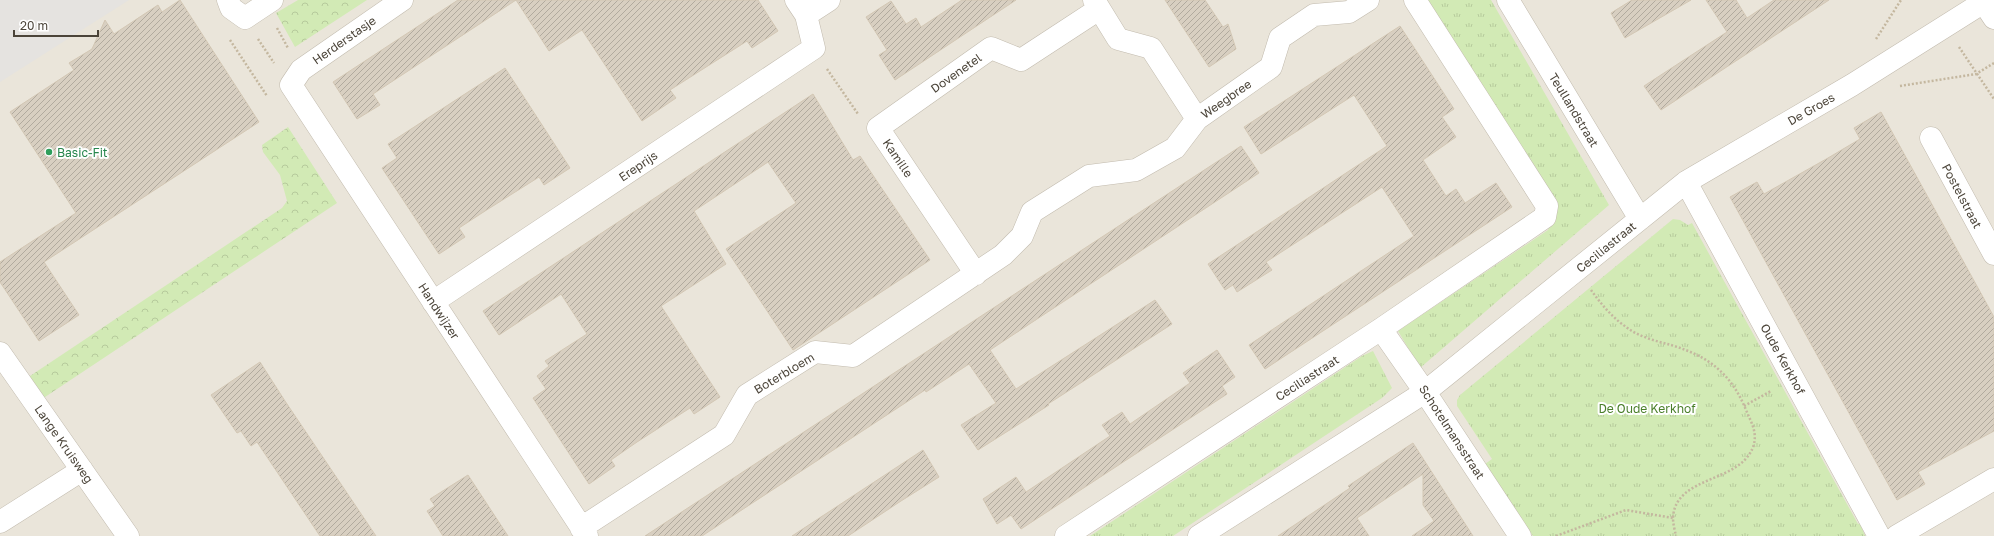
<svg xmlns="http://www.w3.org/2000/svg" width="1994" height="536" viewBox="0 0 1994 536" font-family="'Golos Text',sans-serif">
	<style>
		.residential { fill: #eae5da }
		.grass { fill: url(#grass-tufts) }
		.forest { fill: url(#forest-crowns) }
		.parking { fill: #e5e3e0 }
		.building { fill: url(#building-hatch); stroke: #d3c7b4 }
		.lines { fill: none; stroke-linecap: round; stroke-linejoin: round }
		.minor-casing { stroke: #c2bbae; stroke-width: 23 }
		.tertiary-casing { stroke: #c2bbae; stroke-width: 23 }
		.path { stroke: #c4b79f; stroke-width: 2.5; stroke-dasharray: 2 2; stroke-linecap: butt }
		.minor { stroke: #fff; stroke-width: 22 }
		.tertiary { stroke: #fff; stroke-width: 22 }
		.leisure-dot { fill: #2e9e5b; stroke: #fff; stroke-width: 1.5 }
		.labels { text-anchor: middle; dominant-baseline: central; stroke-width: 4; stroke-linejoin: round; paint-order: stroke }
		.street-label { font-size: 12px; fill: #4b4439; stroke: #fff }
		.leisure-label { font-size: 12px; fill: #27864d; stroke: #fff; text-anchor: start }
		.park-label { font-size: 12px; fill: #4a7f2a; stroke: #fff }
	</style>
	<defs>
		<pattern id="grass-tufts" width="24" height="20" patternUnits="userSpaceOnUse"><rect width="24" height="20" fill="#d2eab5"/><path d="M3 7l-1-3M5 7V3M7 7l1-3M15 17l-1-3M17 17v-4M19 17l1-3" fill="none" stroke="#b6ca9c"/></pattern>
		<pattern id="forest-crowns" width="20" height="18" patternUnits="userSpaceOnUse"><rect width="20" height="18" fill="#d2eab5"/><path d="M2 6a3 3 0 1 1 6 0M12 15a3 3 0 1 1 6 0" fill="none" stroke="#b6ca9c"/></pattern>
		<pattern id="building-hatch" width="6" height="6" patternUnits="userSpaceOnUse"><rect width="6" height="6" fill="#d8cfc1"/><path d="M-1 1l2-2M0 6l6-6M5 7l2-2" fill="none" stroke="#b1aa9e"/></pattern>
	</defs>
	<rect width="100%" height="100%" fill="#f6f3ec"/>
	<path class="residential" d="M 0,0 L 1994,0 L 1994,536 L 0,536 Z"/>
	<path class="grass" d="M 1427,0 L 1491,0 L 1609,205 L 1420,368 L 1398,331 L 1548,230 L 1555,215 Z
		M 1673,219 L 1680,220 L 1688,225 L 1692,223 L 1858,524 L 1860,523 L 1865,536 L 1533,536 L 1485,464 L 1492,459 L 1457,406 L 1457,400 L 1460,395 Z
		M 1373,351 L 1392,388 L 1382,398 L 1173,536 L 1090,536 L 1362,356 Z"/>
	<path class="forest" d="M 298,0 L 367,0 L 295,47 L 276,13 Z
		M 288,127 L 337,203 L 39,401 L 24,380 L 282,208 L 287,201 L 280,175 L 263,152 L 262,145 Z"/>
	<path class="parking" d="M 0,0 L 129,0 L 0,82 Z"/>
	<path class="building" d="M 180,0 L 259,122 L 44,262 L 79,315 L 39,341 L 0,282 L 0,262 L 76,213 L 10,112 L 74,70 L 69,63 L 92,49 L 105,20 L 114,34 L 158,5 L 162,12 Z
		M 458,0 L 758,0 L 778,31 L 752,48 L 747,41 L 670,90 L 676,98 L 642,121 L 582,30 L 549,51 L 516,0 L 373,94 L 380,105 L 357,119 L 333,82 Z
		M 962,0 L 1016,0 L 895,80 L 879,55 L 887,50 L 866,17 L 891,1 L 906,24 L 916,18 L 921,27 Z
		M 1165,0 L 1205,0 L 1223,27 L 1228,24 L 1236,49 L 1209,67 Z
		M 1632,0 L 1691,0 L 1625,38 L 1611,13 Z
		M 1706,0 L 1736,0 L 1747,18 L 1774,0 L 1829,0 L 1661,110 L 1644,86 L 1727,32 Z
		M 1400,26 L 1454,109 L 1442,117 L 1456,137 L 1423,160 L 1446,196 L 1456,189 L 1465,203 L 1496,183 L 1512,207 L 1265,369 L 1249,345 L 1414,236 L 1382,187 L 1266,262 L 1272,270 L 1237,292 L 1233,285 L 1225,290 L 1208,264 L 1387,146 L 1354,95 L 1261,154 L 1244,127 Z
		M 505,68 L 570,168 L 544,185 L 539,177 L 485,211 L 459,228 L 465,237 L 439,254 L 382,168 L 397,158 L 388,144 Z
		M 813,94 L 853,160 L 860,156 L 930,260 L 793,350 L 726,249 L 796,203 L 768,162 L 694,211 L 726,264 L 661,306 L 720,397 L 694,414 L 690,408 L 637,442 L 611,460 L 615,466 L 589,484 L 533,398 L 546,389 L 537,376 L 549,366 L 545,361 L 587,334 L 561,294 L 499,335 L 483,311 Z
		M 1881,112 L 1994,317 L 1994,431 L 1918,472 L 1925,484 L 1897,500 L 1730,197 L 1757,182 L 1764,194 L 1828,158 L 1860,139 L 1854,128 Z
		M 1241,146 L 1259,173 L 990,350 L 1016,389 L 1155,300 L 1172,324 L 1048,404 L 1049,405 L 978,450 L 961,425 L 996,403 L 969,364 L 926,392 L 925,390 L 702,536 L 645,536 Z
		M 1217,350 L 1235,377 L 1222,386 L 1227,394 L 1021,529 L 1011,515 L 997,524 L 983,499 L 1016,477 L 1026,492 L 1110,436 L 1102,425 L 1122,412 L 1130,424 L 1190,383 L 1183,373 Z
		M 260,362 L 285,401 L 376,536 L 320,536 L 257,442 L 251,446 L 241,431 L 237,433 L 211,395 Z
		M 1413,443 L 1473,536 L 1412,536 L 1434,521 L 1423,505 L 1423,474 L 1357,518 L 1369,536 L 1278,536 L 1350,488 L 1348,486 Z
		M 923,450 L 939,477 L 901,501 L 848,536 L 792,536 Z
		M 468,475 L 508,536 L 443,536 L 427,511 L 435,506 L 430,499 Z"/>
	<g class="lines">
		<defs>
			<path id="minor" d="M 228,0 L 231,8 L 245,18 L 272,0
				M 402,0 L 301,70 L 291,85 L 587,536
				M 1094,0 L 1118,39 L 1151,48 L 1197,119
				M 1508,0 L 1640,219
				M 806,15 L 829,0
				M 1931,138 L 1994,254
				M 1686,182 L 1879,536
				M 976,274 L 878,128 L 991,48 L 1021,60 L 1099,9
				M 433,302 L 814,48 L 806,15 L 796,0
				M 1381,329 L 1425,392 L 1520,536
				M 0,353 L 128,536
				M 0,522 L 82,470
				M 581,528 L 724,435 L 747,395 L 815,352 L 853,356 L 1003,255 L 1022,236 L 1032,212 L 1089,176 L 1136,170 L 1175,148 L 1197,119 L 1271,67 L 1280,38 L 1314,15 L 1349,12 L 1368,0
				M 1066,536 L 1381,329 L 1545,217 L 1547,206 L 1415,0
				M 1199,536 L 1425,392 L 1686,182 L 1852,85 L 1987,0
				M 1897,536 L 1994,479"/>
			<path id="tertiary" d="M 1982,0 L 1994,18"/>
		</defs>
		<use href="#minor" class="minor-casing"/>
		<use href="#tertiary" class="tertiary-casing"/>
		<path class="path" d="M 277,28 L 288,48
			M 258,39 L 274,63
			M 1876,39 L 1901,0
			M 230,40 L 267,96
			M 1959,47 L 1994,99
			M 827,69 L 858,114
			M 1900,86 L 1976,74 L 1994,63
			M 1591,290 C 1601,304 1612,317 1626,327 C 1639,337 1656,341 1671,345 C 1708,356 1731,373 1746,410 C 1751,422 1757,431 1754,444 C 1743,484 1675,474 1673,518 C 1673,524 1675,531 1676,536
			M 1744,406 L 1771,391
			M 1556,536 L 1626,510 L 1673,518"/>
		<use href="#minor" class="minor"/>
		<use href="#tertiary" class="tertiary"/>
	</g>
	<circle class="leisure-dot" cx="49" cy="152" r="4"/>
	<g class="labels">
		<g class="street-label">
			<text transform="translate(344 40) rotate(-35)">Herderstasje</text>
			<text transform="translate(956 73) rotate(-35)">Dovenetel</text>
			<text transform="translate(1226 99) rotate(-35)">Weegbree</text>
			<text transform="translate(1811 109) rotate(-30)">De Groes</text>
			<text transform="translate(1574 110) rotate(59)">Teullandstraat</text>
			<text transform="translate(898 158) rotate(56)">Kamille</text>
			<text transform="translate(638 166) rotate(-34)">Ereprijs</text>
			<text transform="translate(1962 196) rotate(62)">Postelstraat</text>
			<text transform="translate(1606 247) rotate(-39)">Ceciliastraat</text>
			<text transform="translate(439 311) rotate(57)">Handwijzer</text>
			<text transform="translate(1783 359) rotate(61)">Oude Kerkhof</text>
			<text transform="translate(784 373) rotate(-31)">Boterbloem</text>
			<text transform="translate(1307 378) rotate(-33)">Ceciliastraat</text>
			<text transform="translate(1452 432) rotate(57)">Schotelmansstraat</text>
			<text transform="translate(64 444) rotate(55)">Lange Kruisweg</text>
		</g>
		<g class="leisure-label">
			<text x="57" y="152">Basic-Fit</text>
		</g>
		<g class="park-label">
			<text x="1647" y="408">De Oude Kerkhof</text>
		</g>
	</g>
	<path d="M14 30v6h84v-6" fill="none" stroke="#4b4439" stroke-width="2"/>
	<text x="20" y="30" font-size="12" fill="#4b4439" stroke="#ffffff" stroke-width="3" paint-order="stroke">20 m</text>
</svg>
